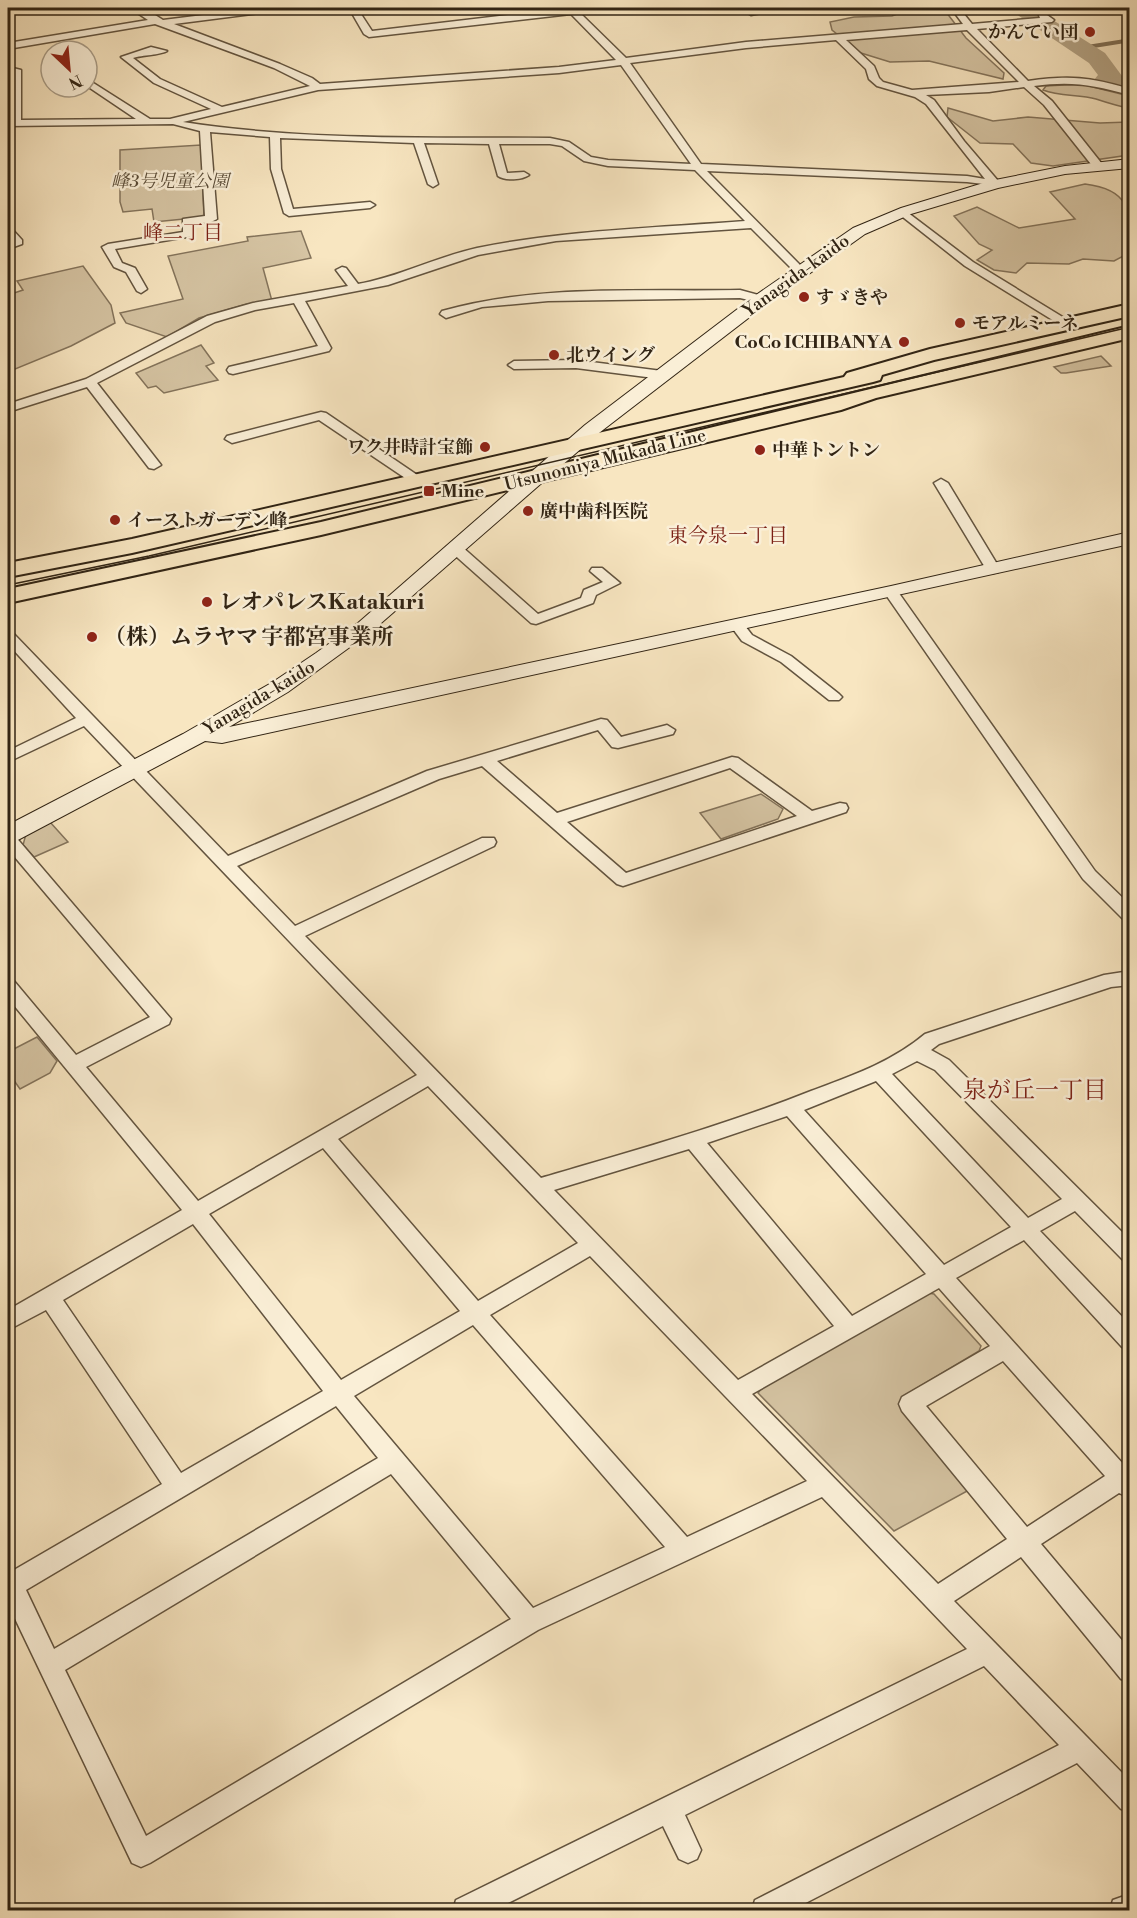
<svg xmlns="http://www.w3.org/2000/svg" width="1137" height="1918" viewBox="0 0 1137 1918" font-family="'Libre Bodoni','Noto Serif JP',serif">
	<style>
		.green { fill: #d6c5a4; stroke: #84745c; stroke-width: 1.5 }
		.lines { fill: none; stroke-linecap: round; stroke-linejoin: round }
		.stream { stroke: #807158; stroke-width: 4 }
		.river { fill: #b4a486; fill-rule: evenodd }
		.street-casing { stroke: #63543f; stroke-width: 3 }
		.secondary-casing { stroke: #312414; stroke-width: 2 }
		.primary-casing { stroke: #312414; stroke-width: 4 }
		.street { fill: #faefd7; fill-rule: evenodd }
		.secondary { fill: #faefd7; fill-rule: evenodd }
		.primary { fill: #f8e6c1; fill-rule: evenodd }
		.tram { stroke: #312414; stroke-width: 1.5 }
		.poi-dot { fill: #8f2418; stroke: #faefd7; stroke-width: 2 }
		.labels { text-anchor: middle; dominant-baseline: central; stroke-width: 5; stroke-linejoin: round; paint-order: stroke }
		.far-poi-label { font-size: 18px; font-weight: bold; fill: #312414; stroke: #faefd7; text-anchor: start }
		.far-park-label { font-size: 18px; font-style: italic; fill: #5a4c38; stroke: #faefd7 }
		.far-street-label { font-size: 18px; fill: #312414; stroke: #faefd7 }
		.far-neighbourhood-label { font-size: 20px; fill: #7a1f14; stroke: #faefd7 }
		.poi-label { font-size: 22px; font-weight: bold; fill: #312414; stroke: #faefd7; text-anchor: start }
		.neighbourhood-label { font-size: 24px; fill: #7a1f14; stroke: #faefd7 }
	</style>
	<rect width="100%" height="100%" fill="#f8e6c1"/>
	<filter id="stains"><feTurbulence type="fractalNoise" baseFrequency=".00333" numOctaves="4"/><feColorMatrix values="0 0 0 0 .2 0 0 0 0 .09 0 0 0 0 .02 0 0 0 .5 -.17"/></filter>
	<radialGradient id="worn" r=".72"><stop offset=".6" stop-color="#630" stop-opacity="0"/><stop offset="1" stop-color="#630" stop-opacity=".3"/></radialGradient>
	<path class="green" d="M 913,8 L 943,8 L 966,38 L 1004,73 L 1003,79 L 929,61 L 890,62 L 861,53 L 832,30 L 830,22 L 854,17 L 892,16 Z
		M 1081,84 L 1129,96 L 1129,108 C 1117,106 1108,103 1096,99 C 1079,94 1060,97 1043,90 L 1046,86 Z
		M 948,108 L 993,121 L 1028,117 L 1100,123 L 1129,122 L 1129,155 L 1053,166 L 1031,163 L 1013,144 L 980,143 L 947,117 Z
		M 201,145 L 204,217 L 154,222 L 152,209 L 123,212 L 120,202 L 120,150 Z
		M 1085,184 C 1133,190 1130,213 1129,253 L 1114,261 L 1083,259 L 1069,264 L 1027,263 L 1016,273 L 994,270 L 977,260 L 992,250 L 979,244 L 954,216 L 977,207 L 1019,228 L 1075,219 L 1050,192 Z
		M 301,231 L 311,258 L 263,268 L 272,301 L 247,304 L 199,318 L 167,337 L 126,323 L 120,313 L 183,299 L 168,256 L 248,241 L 247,237 Z
		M 83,266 L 111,305 L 115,323 L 71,346 L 8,372 L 8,295 L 23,290 L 17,281 Z
		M 201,345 L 214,363 L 206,366 L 218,380 L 164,393 L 156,386 L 148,388 L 136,373 Z
		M 1101,356 L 1111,366 L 1066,373 L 1061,373 L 1054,367 Z
		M 761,794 L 783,809 L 778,819 L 721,839 L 700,813 Z
		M 50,822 L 68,842 L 34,857 L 23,845 L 26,834 Z
		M 37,1037 L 57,1061 L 50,1073 L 20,1089 L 8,1072 L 8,1052 Z
		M 928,1293 L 934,1294 L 981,1346 L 979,1351 L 902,1397 L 903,1411 L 969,1490 L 894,1531 L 758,1393 L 761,1389 Z"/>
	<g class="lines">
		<path class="stream" d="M 1081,48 L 1125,41"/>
		<path class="river" d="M 1017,8 L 1038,8 L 1037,10 L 1105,53 L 1125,80 L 1122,85 L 1114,87 L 1097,85 L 1094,80 L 1098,75 L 1089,63 L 1019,16 L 1015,12 Z"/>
		<defs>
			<path id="street" d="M 11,8 L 35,8 L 12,13 L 8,10 Z
				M 67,8 L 88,8 C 83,12 72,12 67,8 Z
				M 135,8 L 144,8 L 163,20 L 259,8 L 279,8 L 275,11 L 174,24 L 280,64 L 312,78 L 320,84 L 559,67 L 616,60 L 571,14 L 369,37 L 364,34 L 349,8 L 357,8 L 372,31 L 566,8 L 603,8 L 599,11 L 580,13 L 626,58 L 746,42 L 963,24 L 951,8 L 959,8 L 972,24 L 1040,18 L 1036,8 L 1045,8 L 1047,15 L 1054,20 L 1052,22 L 977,29 L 1028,81 C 1069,75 1090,77 1130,89 L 1130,95 C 1092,85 1073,81 1034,86 L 1052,101 L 1102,164 L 1102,168 L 1094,168 L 1044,105 L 1024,87 L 989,92 L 926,95 L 934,100 L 964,141 L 999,182 L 999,186 L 967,182 L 707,171 L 805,270 L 805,274 L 797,274 L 751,228 L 556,241 L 478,255 L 388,285 L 305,301 L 331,348 L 329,351 L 233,374 L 229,373 L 227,370 L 229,367 L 318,346 L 294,303 L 255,310 L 215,322 L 97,383 L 161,465 L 154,469 L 149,468 L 87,387 L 8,412 L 8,404 L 86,379 L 207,316 L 253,303 L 348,286 L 336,270 L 342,267 L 346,268 L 358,284 C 399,277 436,257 477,248 C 565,230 655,228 745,221 L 695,170 L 608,166 L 584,161 L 562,146 L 550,144 L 499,144 L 507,173 L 524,172 L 529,175 C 522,180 505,181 498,176 L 489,144 L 424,143 L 438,184 L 433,187 L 428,184 L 414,143 L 280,138 L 281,169 L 293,209 L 370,202 L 375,205 L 370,208 L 289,216 L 284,213 L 271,169 L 270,137 L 210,132 L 217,219 L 211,222 L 193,224 L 193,236 L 115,249 L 122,263 L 135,268 L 147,289 L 141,293 L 137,291 L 126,272 L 114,267 L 102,247 L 108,244 L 183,232 L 183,219 L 205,216 L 200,131 L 173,124 L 8,126 L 8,120 L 11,120 L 13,68 L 21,70 L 21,120 L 136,119 L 87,86 L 87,79 L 150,119 L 170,119 L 211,109 L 154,83 L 121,57 L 151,47 L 167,51 C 161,55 142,55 133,58 L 160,79 L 222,107 L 310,86 L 274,68 L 155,24 L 8,49 L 8,43 L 148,20 L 139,14 ZM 967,30 L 1019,82 L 912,90 L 883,82 L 879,78 L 874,66 L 846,40 ZM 836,40 L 866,69 L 869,79 L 877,86 L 915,97 L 926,104 L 985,179 L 967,176 L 701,164 L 630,63 L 746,48 ZM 621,65 L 691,164 L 608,160 L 591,157 L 569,142 L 550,138 C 428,137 304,141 183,122 L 318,90 L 559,73 Z
				M 739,8 L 786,8 L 751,15 Z
				M 903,209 L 973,262 L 1074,324 L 1072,327 L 1064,327 L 965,266 L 899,214 L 898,212 Z
				M 8,228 L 12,229 L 22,240 L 22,244 L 8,249 L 8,242 L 11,241 L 8,237 Z
				M 740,290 L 766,297 L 768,299 L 762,303 L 740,298 L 548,301 L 482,307 L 446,318 L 440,314 L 442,311 C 537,284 641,292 740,290 Z
				M 576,360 L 662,371 L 668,375 L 662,379 L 576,368 L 514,369 L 508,365 L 514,361 Z
				M 321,412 L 326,413 L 426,481 L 424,484 L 414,484 L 319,420 L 232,443 L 225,439 L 227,436 Z
				M 941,479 L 948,483 L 1000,569 L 998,572 L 993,573 L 986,569 L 934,483 Z
				M 455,544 L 460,545 L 538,614 L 581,598 L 584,590 L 603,582 L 590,571 L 592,568 L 602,568 L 620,583 L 596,595 L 593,603 L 536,624 L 531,623 L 450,551 L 448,548 L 450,545 Z
				M 891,588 L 896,589 L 1095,871 L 1130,905 L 1130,922 L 1124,920 L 1083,879 L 884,592 Z
				M 737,621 L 742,622 L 752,635 L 791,656 L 839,694 L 842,697 L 839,700 L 829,700 L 781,662 L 742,641 L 730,625 Z
				M 8,632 L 13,633 L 228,856 L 427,771 L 601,719 L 607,720 L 621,737 L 667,725 L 675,730 L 673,734 L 618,748 L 612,747 L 598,730 L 497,761 L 557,813 L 732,757 L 738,758 L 812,811 L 840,803 L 846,804 L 848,808 L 846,812 L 623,886 L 617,884 L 482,766 L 439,779 L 237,866 L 295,926 L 482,838 L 494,838 L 496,842 L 494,846 L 305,936 L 541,1178 C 632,1151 723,1126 811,1091 C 851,1076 892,1062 925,1034 L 1104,975 L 1130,971 L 1130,985 L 1111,987 L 939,1044 L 931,1050 L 949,1060 L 1130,1240 L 1130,1262 L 1123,1260 L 1075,1211 L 1040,1231 L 1130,1325 L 1130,1349 L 1122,1347 L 1024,1240 L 956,1278 L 1124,1465 L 1130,1463 L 1130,1498 L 1119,1493 L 1041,1544 L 1130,1650 L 1130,1682 L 1121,1679 L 1021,1557 L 954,1601 L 1130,1781 L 1130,1813 L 1121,1809 L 1077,1763 L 792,1910 L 752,1910 L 755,1900 L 1059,1745 L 984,1666 L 685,1815 L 701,1850 L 697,1859 L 688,1863 L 679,1859 L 663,1826 L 494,1910 L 453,1910 L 456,1900 L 967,1649 L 822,1497 L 538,1630 L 150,1863 L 141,1867 L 132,1863 L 8,1604 L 8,1568 L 14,1570 L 162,1484 L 46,1310 L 8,1330 L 8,1310 L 182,1210 L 8,998 L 8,979 L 14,981 L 76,1055 L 150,1017 L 8,849 L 8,833 L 14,835 L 171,1019 L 169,1024 L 86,1067 L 198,1201 L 417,1075 L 84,726 L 8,762 L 8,751 L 76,718 L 8,644 ZM 730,768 L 797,816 L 626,873 L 567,822 ZM 917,1061 L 935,1070 L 1062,1199 L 1028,1218 L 892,1074 ZM 876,1081 L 1011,1227 L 944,1265 L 804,1110 ZM 428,1086 L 578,1243 L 478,1301 L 338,1139 ZM 787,1116 L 926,1274 L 852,1316 L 707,1143 ZM 323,1148 L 460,1311 L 341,1380 L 209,1214 ZM 689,1149 L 834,1326 L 738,1380 L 554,1190 ZM 193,1224 L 323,1391 L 181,1473 L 63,1300 ZM 590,1256 L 807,1481 L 687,1537 L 490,1315 ZM 939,1288 L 990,1346 L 902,1397 L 899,1404 L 902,1411 L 1007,1539 L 938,1584 L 752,1394 ZM 473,1325 L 665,1547 L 533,1608 L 354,1396 ZM 1003,1361 L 1105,1476 L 1027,1527 L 926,1406 ZM 336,1406 L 378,1458 L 54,1649 L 26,1590 ZM 391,1474 L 511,1619 L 146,1836 L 65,1670 Z
				M 1130,1894 L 1130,1910 L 1110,1910 L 1113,1900 Z"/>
			<path id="secondary" d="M 1130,159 L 1130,168 L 1065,174 L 998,188 L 911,214 L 865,234 L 768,303 L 599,433 L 372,631 L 288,692 L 229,727 L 891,586 L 1130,532 L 1130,544 L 222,743 L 205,741 L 16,841 L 8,843 L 8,825 L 183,734 L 273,682 L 316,653 L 358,623 L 585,425 L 756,295 L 853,228 L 901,208 L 990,181 L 1065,166 Z"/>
			<path id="primary" d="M 1130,304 L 1130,316 L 934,360 L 882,375 L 880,380 L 873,382 L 132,553 L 8,577 L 8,563 L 132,539 L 844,377 L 847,373 L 930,349 Z
				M 1130,326 L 1130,338 L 876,398 L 841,410 L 321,535 L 8,603 L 8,589 L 321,522 Z"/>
		</defs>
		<use href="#street" class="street-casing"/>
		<use href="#secondary" class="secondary-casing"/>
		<use href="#primary" class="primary-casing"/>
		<use href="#street" class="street"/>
		<use href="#secondary" class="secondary"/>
		<use href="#primary" class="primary"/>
		<path class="tram" d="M 8,585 L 149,556 L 1130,327"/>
	</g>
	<g class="poi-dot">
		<circle cx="1090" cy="32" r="6"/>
		<circle cx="804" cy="297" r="6"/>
		<circle cx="960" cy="323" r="6"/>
		<circle cx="904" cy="342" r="6"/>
		<circle cx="554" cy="355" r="6"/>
		<circle cx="485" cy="447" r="6"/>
		<circle cx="760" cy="450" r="6"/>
		<rect x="423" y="485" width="12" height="12" rx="3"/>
		<circle cx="528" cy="511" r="6"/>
		<circle cx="115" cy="520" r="6"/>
		<circle cx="207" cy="602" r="6"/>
		<circle cx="92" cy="637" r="6"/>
	</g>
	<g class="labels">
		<g class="far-poi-label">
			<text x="1078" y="32" text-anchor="end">かんてい団</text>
			<text x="816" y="297">すゞきや</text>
			<text x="972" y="323">モアルミーネ</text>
			<text x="892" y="342" text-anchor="end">CoCo ICHIBANYA</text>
			<text x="566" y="355">北ウイング</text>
			<text x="473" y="447" text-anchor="end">ワク井時計宝飾</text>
			<text x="772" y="450">中華トントン</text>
			<text x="441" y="491">Mine</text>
			<text x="540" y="511">廣中歯科医院</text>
			<text x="127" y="520">イーストガーデン峰</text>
		</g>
		<g class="far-park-label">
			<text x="170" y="181">峰3号児童公園</text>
		</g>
		<g class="far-street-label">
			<text transform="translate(796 276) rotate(-36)">Yanagida-kaido</text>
			<text transform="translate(605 460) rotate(-14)">Utsunomiya Mukada Line</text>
			<text transform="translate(259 698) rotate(-31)">Yanagida-kaido</text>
		</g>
		<g class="far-neighbourhood-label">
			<text x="183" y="233">峰二丁目</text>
			<text x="728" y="536">東今泉一丁目</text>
		</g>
		<g class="poi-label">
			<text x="219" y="602">レオパレスKatakuri</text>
			<text x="104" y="637">（株）ムラヤマ 宇都宮事業所</text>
		</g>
		<g class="neighbourhood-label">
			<text x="1035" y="1091">泉が丘一丁目</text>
		</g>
	</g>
	<rect width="1137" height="1918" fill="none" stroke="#f8e6c1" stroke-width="30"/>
	<rect x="9" y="9" width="1119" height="1900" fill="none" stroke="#312414" stroke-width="3"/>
	<rect x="15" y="15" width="1107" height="1888" fill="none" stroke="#312414" stroke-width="1.5"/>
	<g transform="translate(69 69) rotate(154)"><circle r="28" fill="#faefd7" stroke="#aa9e89" stroke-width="1.5"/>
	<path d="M0-4.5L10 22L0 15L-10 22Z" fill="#8f2418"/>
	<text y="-9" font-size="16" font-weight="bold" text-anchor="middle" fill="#312414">N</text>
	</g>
	<rect width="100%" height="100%" filter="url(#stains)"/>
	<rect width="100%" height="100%" fill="url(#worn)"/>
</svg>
